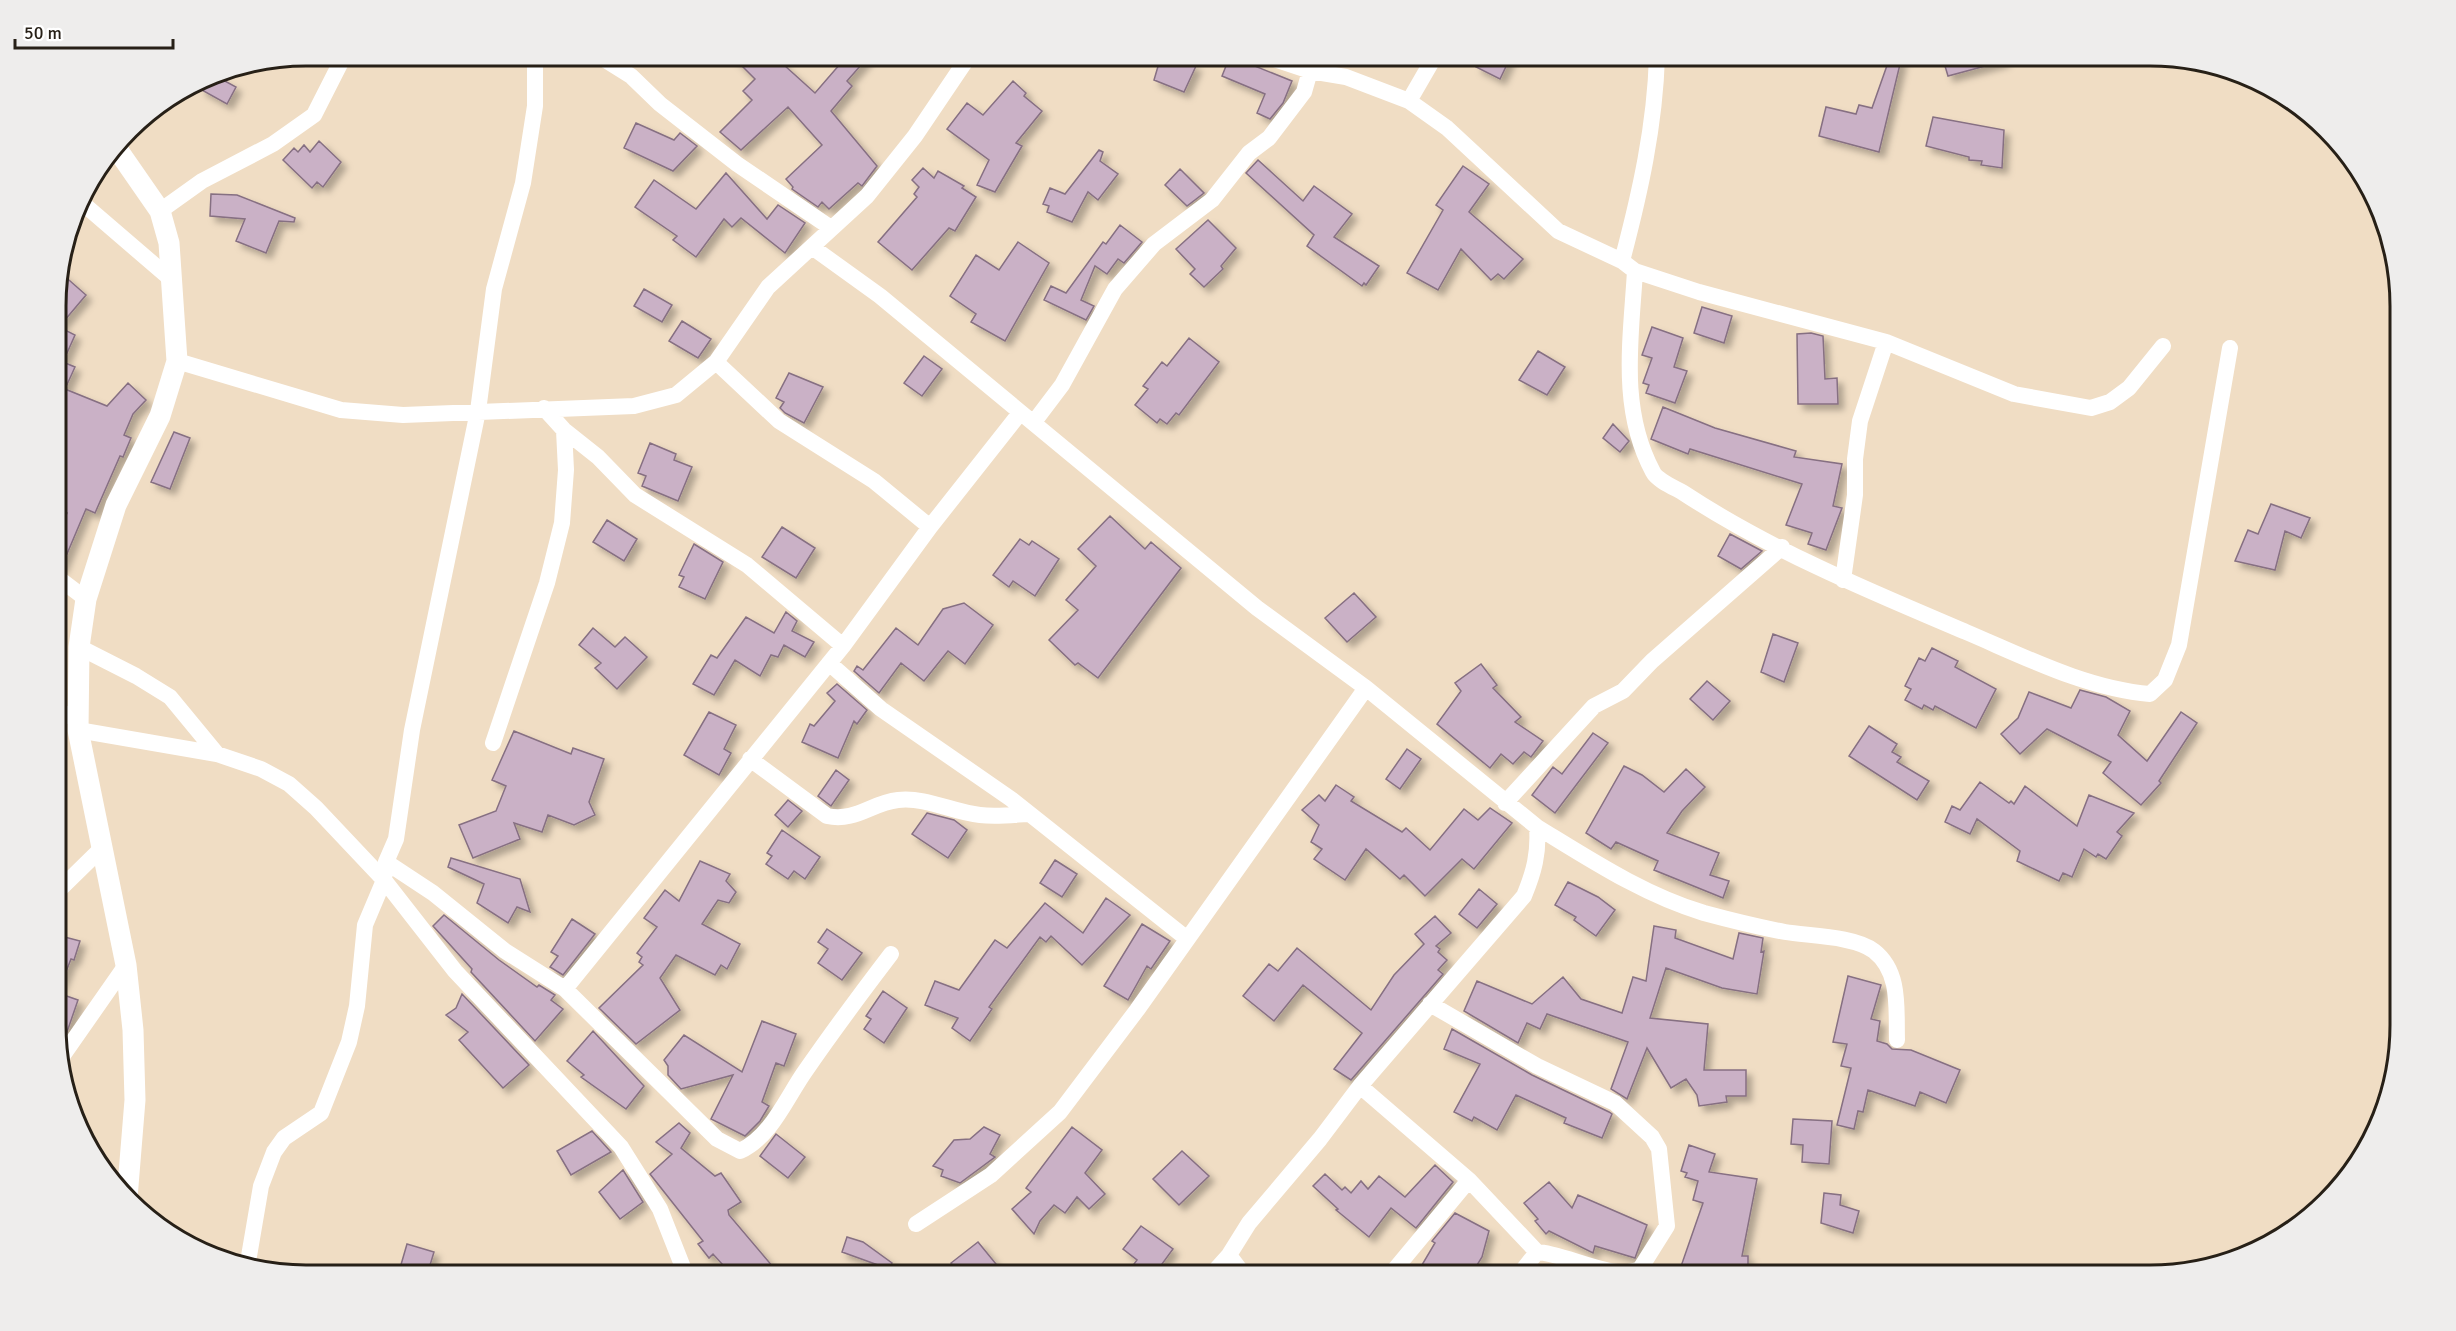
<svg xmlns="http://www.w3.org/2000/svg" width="2456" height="1331" viewBox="0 0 2456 1331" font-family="Signika,sans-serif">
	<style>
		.building { fill: #cab1c6; stroke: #866f82; stroke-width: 1.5; filter: url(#shadow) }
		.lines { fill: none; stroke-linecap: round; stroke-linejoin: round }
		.minor { stroke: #fff; stroke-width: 16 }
		.tertiary { stroke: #fff; stroke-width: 21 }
		.rim { fill: none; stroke: #272017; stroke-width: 3 }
	</style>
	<defs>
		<filter id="shadow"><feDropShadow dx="5.5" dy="5.5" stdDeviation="3" flood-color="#0004"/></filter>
	</defs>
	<rect width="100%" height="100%" fill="#f0ddc4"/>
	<path class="building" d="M 732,56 L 774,56 L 815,93 L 847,56 L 869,56 L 847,81 L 852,86 L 831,111 L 877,166 L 862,186 L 858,183 L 829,209 L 822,202 L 818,207 L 792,189 L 793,187 L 786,179 L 822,145 L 788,107 L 741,150 L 720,132 L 752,100 L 743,91 L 755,79 Z
		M 1161,56 L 1187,56 L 1185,63 L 1196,66 L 1184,92 L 1154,80 Z
		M 1230,56 L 1292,81 L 1283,103 L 1270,119 L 1257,113 L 1265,94 L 1222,76 Z
		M 1482,56 L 1511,56 L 1500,79 L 1476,67 Z
		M 1942,56 L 2003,56 L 2004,61 L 1948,76 Z
		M 1890,57 L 1901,60 L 1879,152 L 1819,136 L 1826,107 L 1856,114 L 1859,105 L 1872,108 Z
		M 212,74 L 236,87 L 227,104 L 200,89 L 207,76 Z
		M 1013,81 L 1026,93 L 1024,96 L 1042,111 L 1016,143 L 1022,146 L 995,192 L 977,185 L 989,160 L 947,129 L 967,103 L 983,115 Z
		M 1933,117 L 2004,130 L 2002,168 L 1981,165 L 1982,161 L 1969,160 L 1969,157 L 1926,146 Z
		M 636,123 L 674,140 L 680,133 L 697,146 L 673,171 L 624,148 Z
		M 319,141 L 341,162 L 323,187 L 317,182 L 312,188 L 283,160 L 294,148 L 298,152 L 304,145 L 310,152 Z
		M 1099,150 L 1103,152 L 1100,161 L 1118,174 L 1098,200 L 1088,192 L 1072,222 L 1047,212 L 1049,206 L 1043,204 L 1050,188 L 1065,194 Z
		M 1258,160 L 1303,201 L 1314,186 L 1352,214 L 1334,237 L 1379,266 L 1366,285 L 1364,283 L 1362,286 L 1307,246 L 1314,235 L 1246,173 Z
		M 1463,166 L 1489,184 L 1469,212 L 1523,259 L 1504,279 L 1498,274 L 1491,280 L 1461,249 L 1438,290 L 1407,273 L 1443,210 L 1436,205 Z
		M 923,168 L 934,178 L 938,171 L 964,186 L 962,188 L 976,197 L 955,231 L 949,228 L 912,270 L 878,242 L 917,197 L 914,194 L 919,187 L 912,180 Z
		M 1180,169 L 1204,193 L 1187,206 L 1165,185 Z
		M 726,173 L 767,219 L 778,205 L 805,223 L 785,253 L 741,218 L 732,227 L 724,219 L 696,257 L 673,240 L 677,236 L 635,207 L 654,180 L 696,209 Z
		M 211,194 L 237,195 L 295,218 L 294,222 L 279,221 L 266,253 L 236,241 L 245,219 L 210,216 Z
		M 1208,220 L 1236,248 L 1221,266 L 1223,269 L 1204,287 L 1190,274 L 1195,269 L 1176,249 Z
		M 1120,225 L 1142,242 L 1124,263 L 1118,259 L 1107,274 L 1095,266 L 1081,300 L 1094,306 L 1086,320 L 1044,300 L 1051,286 L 1066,293 L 1103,242 L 1106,244 Z
		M 1018,242 L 1049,263 L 1005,341 L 971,322 L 976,314 L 950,296 L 976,255 L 999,270 Z
		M 61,273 L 86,295 L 59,327 L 75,335 L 63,362 L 75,367 L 65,389 L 107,406 L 128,383 L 146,400 L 133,414 L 124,435 L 131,438 L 123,457 L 120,456 L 95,513 L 86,509 L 61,568 L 57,567 L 57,537 L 67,513 L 57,510 L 56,289 Z
		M 644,289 L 672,305 L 662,322 L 634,306 Z
		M 1702,307 L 1732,316 L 1724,343 L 1694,333 Z
		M 682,321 L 711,339 L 698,358 L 669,341 Z
		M 1652,327 L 1683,338 L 1674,367 L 1687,371 L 1675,403 L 1646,393 L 1649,385 L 1643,383 L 1652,358 L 1642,355 Z
		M 1811,333 L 1823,336 L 1825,379 L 1837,378 L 1838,404 L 1798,404 L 1797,334 Z
		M 1189,338 L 1219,362 L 1179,415 L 1176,413 L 1167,424 L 1160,419 L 1157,423 L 1135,405 L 1148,389 L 1143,386 L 1162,362 L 1167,366 Z
		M 1538,351 L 1565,367 L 1547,395 L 1519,380 Z
		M 924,356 L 942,369 L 922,396 L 904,383 Z
		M 789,373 L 823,387 L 804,423 L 785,413 L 780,408 L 784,402 L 776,398 Z
		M 1663,407 L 1715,428 L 1796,451 L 1794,457 L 1842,464 L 1833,506 L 1842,508 L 1826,550 L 1808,544 L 1812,533 L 1786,525 L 1802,484 L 1690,449 L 1688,454 L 1651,439 Z
		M 1613,424 L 1629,441 L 1620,452 L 1603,438 Z
		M 174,432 L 190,438 L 170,489 L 151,482 Z
		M 650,443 L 676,454 L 674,460 L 692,467 L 678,501 L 642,486 L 646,476 L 638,473 Z
		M 2271,504 L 2310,518 L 2301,538 L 2285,531 L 2275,570 L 2235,561 L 2248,530 L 2258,534 Z
		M 1110,516 L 1145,549 L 1151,542 L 1181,568 L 1098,678 L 1078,663 L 1075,665 L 1049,640 L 1078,610 L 1066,600 L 1096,566 L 1078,549 Z
		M 607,520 L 637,539 L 624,561 L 593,542 Z
		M 782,527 L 815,548 L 796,578 L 762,557 Z
		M 1730,534 L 1762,551 L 1741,569 L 1718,556 Z
		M 1020,539 L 1029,545 L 1032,541 L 1059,559 L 1035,596 L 1013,581 L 1009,587 L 993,575 Z
		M 694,544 L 723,562 L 705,599 L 679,587 L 684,577 L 679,575 Z
		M 1354,593 L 1376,617 L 1347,642 L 1325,618 Z
		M 964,603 L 993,625 L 965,664 L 948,651 L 924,681 L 901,663 L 879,693 L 854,671 L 857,666 L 863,670 L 896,628 L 918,645 L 943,609 Z
		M 786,612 L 797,621 L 792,631 L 814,642 L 805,657 L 784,645 L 778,657 L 771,655 L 760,676 L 735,660 L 714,695 L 693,684 L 711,655 L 717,658 L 746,617 L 774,633 Z
		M 593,628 L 615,647 L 625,637 L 647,657 L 617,689 L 595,668 L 601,663 L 579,645 Z
		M 1773,634 L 1798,643 L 1784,682 L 1761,672 Z
		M 1932,648 L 1958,661 L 1955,667 L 1996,689 L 1976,728 L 1935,706 L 1933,710 L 1924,705 L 1922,709 L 1905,700 L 1911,689 L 1905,686 L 1919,658 L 1925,661 Z
		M 1481,664 L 1497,685 L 1493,688 L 1521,717 L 1515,722 L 1543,741 L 1531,757 L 1524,752 L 1513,764 L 1501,754 L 1490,768 L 1437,724 L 1461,691 L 1455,683 Z
		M 1707,681 L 1730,701 L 1713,720 L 1690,699 Z
		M 837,684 L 867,710 L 857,724 L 854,721 L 838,758 L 802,742 L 810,724 L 814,726 L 835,701 L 827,693 Z
		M 2080,690 L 2106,697 L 2130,711 L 2118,735 L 2147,761 L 2181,712 L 2197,723 L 2159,781 L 2161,783 L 2141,805 L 2103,773 L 2111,762 L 2047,729 L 2020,754 L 2001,734 L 2018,718 L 2029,692 L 2071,708 Z
		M 709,712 L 736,725 L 724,749 L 731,753 L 719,775 L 684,755 Z
		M 1869,726 L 1897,744 L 1892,752 L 1901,757 L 1897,762 L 1929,781 L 1917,800 L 1849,756 Z
		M 514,731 L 571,754 L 573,748 L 604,759 L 589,802 L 595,815 L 574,825 L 548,815 L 542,832 L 514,823 L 520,839 L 473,858 L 459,825 L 496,811 L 506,786 L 492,780 Z
		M 1593,733 L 1608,743 L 1555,813 L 1532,795 L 1553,767 L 1562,774 Z
		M 1407,749 L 1421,759 L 1400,789 L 1386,779 Z
		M 1624,766 L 1642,775 L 1664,792 L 1686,769 L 1705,787 L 1682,811 L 1667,833 L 1719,853 L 1710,875 L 1729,881 L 1723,898 L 1654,870 L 1658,861 L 1616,842 L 1611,849 L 1586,833 Z
		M 836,770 L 849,780 L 831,806 L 818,796 Z
		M 1980,782 L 2009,803 L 2011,801 L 2014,804 L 2025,786 L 2077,826 L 2089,795 L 2134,813 L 2117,832 L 2122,836 L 2106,859 L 2098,854 L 2096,857 L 2084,849 L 2072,877 L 2063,873 L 2059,881 L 2017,861 L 2020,851 L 1977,819 L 1970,834 L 1945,822 L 1952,806 L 1960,810 Z
		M 1336,785 L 1354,797 L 1351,801 L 1402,832 L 1406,828 L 1430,850 L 1464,809 L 1478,820 L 1490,808 L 1512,823 L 1474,869 L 1462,859 L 1425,896 L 1404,875 L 1400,879 L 1366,849 L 1345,880 L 1314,859 L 1322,849 L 1311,842 L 1319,825 L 1302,810 L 1319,795 L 1325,801 Z
		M 788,800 L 802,811 L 788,827 L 775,815 Z
		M 927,813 L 954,820 L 967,830 L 948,858 L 912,834 Z
		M 782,830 L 820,857 L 805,879 L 794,871 L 788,879 L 766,864 L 772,856 L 767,853 Z
		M 451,858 L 520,879 L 530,912 L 517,907 L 508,923 L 477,903 L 484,884 L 448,867 Z
		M 1055,860 L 1077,874 L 1062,897 L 1040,883 Z
		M 700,861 L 730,874 L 726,881 L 736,892 L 729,903 L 718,900 L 702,924 L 740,944 L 727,969 L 721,965 L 715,975 L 676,955 L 660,978 L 680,1010 L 636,1044 L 599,1008 L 643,965 L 639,962 L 642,957 L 637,953 L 657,927 L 644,918 L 665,890 L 679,901 Z
		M 1568,882 L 1598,897 L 1615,910 L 1596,936 L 1574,920 L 1576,917 L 1555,905 Z
		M 1479,889 L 1497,904 L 1477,928 L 1459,914 Z
		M 1106,898 L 1130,915 L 1082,965 L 1051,936 L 1046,942 L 1040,937 L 989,1007 L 992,1009 L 970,1041 L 952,1028 L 958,1018 L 925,1005 L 935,981 L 959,990 L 995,940 L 1007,948 L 1045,903 L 1083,933 Z
		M 444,915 L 499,960 L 537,987 L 539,985 L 555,995 L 551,1000 L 563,1009 L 535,1041 L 471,972 L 472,969 L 433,926 Z
		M 1435,916 L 1451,933 L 1436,946 L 1440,949 L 1438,952 L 1447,960 L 1438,970 L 1443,974 L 1351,1080 L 1334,1069 L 1362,1033 L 1303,985 L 1274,1021 L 1243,996 L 1269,964 L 1278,971 L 1297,948 L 1371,1010 L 1394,975 L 1424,944 L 1415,934 Z
		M 572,919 L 595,934 L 563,975 L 550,967 L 558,956 L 551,952 Z
		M 1142,924 L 1170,941 L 1151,969 L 1147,966 L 1128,1000 L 1104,986 Z
		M 1654,926 L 1676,930 L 1675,938 L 1733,959 L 1739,933 L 1763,938 L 1761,952 L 1764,951 L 1757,994 L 1722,988 L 1666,968 L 1650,1018 L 1708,1024 L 1704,1070 L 1746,1070 L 1746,1096 L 1726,1096 L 1727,1102 L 1699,1106 L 1697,1095 L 1686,1079 L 1671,1088 L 1647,1048 L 1627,1099 L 1611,1089 L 1628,1042 L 1547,1014 L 1540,1029 L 1527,1023 L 1518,1043 L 1464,1011 L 1477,981 L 1532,1004 L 1563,977 L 1581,999 L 1622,1013 L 1633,977 L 1646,981 Z
		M 827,929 L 862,953 L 842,980 L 818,963 L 828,949 L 818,942 Z
		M 57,935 L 80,941 L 74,960 L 71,959 L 58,992 Z
		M 1848,976 L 1881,985 L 1871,1019 L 1880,1021 L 1877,1041 L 1887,1044 L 1892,1049 L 1911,1050 L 1960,1070 L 1946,1103 L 1920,1092 L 1915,1106 L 1868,1090 L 1863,1112 L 1858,1111 L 1854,1129 L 1837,1125 L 1851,1068 L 1841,1066 L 1847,1044 L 1833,1042 Z
		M 883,991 L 907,1008 L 884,1043 L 864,1029 L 871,1019 L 866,1016 Z
		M 58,993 L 78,1000 L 67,1032 L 58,1045 Z
		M 462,994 L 529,1065 L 503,1088 L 459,1040 L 468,1032 L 446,1015 L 456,1008 Z
		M 762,1021 L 796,1034 L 784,1066 L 776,1063 L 762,1102 L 769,1106 L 760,1121 L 745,1136 L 711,1119 L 733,1075 L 681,1089 L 668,1075 L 668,1066 L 664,1060 L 684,1035 L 742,1072 Z
		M 1452,1029 L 1532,1075 L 1609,1112 L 1612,1114 L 1602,1138 L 1564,1123 L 1566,1118 L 1516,1095 L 1497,1130 L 1474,1117 L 1472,1121 L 1454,1112 L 1480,1064 L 1444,1049 Z
		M 593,1031 L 644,1086 L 626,1109 L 581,1077 L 584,1075 L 567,1061 Z
		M 1793,1119 L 1832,1121 L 1829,1164 L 1802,1162 L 1803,1145 L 1791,1144 Z
		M 679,1123 L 690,1133 L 681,1148 L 715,1176 L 721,1173 L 741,1202 L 728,1210 L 729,1215 L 774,1268 L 764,1275 L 732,1275 L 713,1254 L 709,1258 L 698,1244 L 703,1241 L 650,1174 L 672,1154 L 656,1142 Z
		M 984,1127 L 1000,1135 L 990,1154 L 995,1157 L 960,1183 L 941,1176 L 943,1170 L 933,1166 L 954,1140 L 970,1139 Z
		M 1072,1127 L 1102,1150 L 1085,1173 L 1105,1194 L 1089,1209 L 1077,1197 L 1065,1213 L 1054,1205 L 1040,1221 L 1034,1234 L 1012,1209 L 1031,1192 L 1026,1188 Z
		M 592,1131 L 611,1152 L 571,1175 L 557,1151 Z
		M 776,1134 L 805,1157 L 788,1178 L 760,1156 Z
		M 1689,1145 L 1715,1154 L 1709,1172 L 1757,1179 L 1742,1256 L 1748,1256 L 1748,1275 L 1678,1275 L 1703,1203 L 1693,1200 L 1698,1181 L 1685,1177 L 1687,1173 L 1681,1171 Z
		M 1182,1151 L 1209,1176 L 1179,1205 L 1153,1179 Z
		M 1435,1165 L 1453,1182 L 1416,1228 L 1391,1208 L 1369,1237 L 1336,1210 L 1338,1209 L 1313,1186 L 1325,1174 L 1342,1190 L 1345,1187 L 1351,1193 L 1361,1181 L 1368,1189 L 1379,1176 L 1405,1197 Z
		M 623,1170 L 643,1202 L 620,1219 L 599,1192 Z
		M 1549,1182 L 1572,1208 L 1578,1195 L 1647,1225 L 1635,1258 L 1595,1246 L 1593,1253 L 1549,1231 L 1546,1234 L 1535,1221 L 1538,1219 L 1524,1203 Z
		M 1824,1193 L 1841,1195 L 1840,1205 L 1859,1211 L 1853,1233 L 1821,1223 Z
		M 1455,1213 L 1489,1231 L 1482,1257 L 1471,1275 L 1416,1275 L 1435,1243 L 1432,1241 Z
		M 1141,1226 L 1173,1249 L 1154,1275 L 1126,1275 L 1137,1260 L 1123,1249 Z
		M 847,1237 L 863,1242 L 892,1263 L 889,1269 L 842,1252 Z
		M 978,1242 L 1005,1275 L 961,1275 L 951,1263 Z
		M 407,1244 L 434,1252 L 427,1275 L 398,1275 Z"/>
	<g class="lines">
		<path class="minor" d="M 599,56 L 631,76 L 660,104 L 737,164 L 831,228
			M 1265,56 L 1310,71 L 1346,77 L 1409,101 L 1447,128 L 1558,231 L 1622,261 L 1635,271 L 1699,292 L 1886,342 L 2014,394 L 2091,408 L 2110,402 L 2129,388 L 2163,346
			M 1409,101 L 1435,56
			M 80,201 L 173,281
			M 160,211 L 202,181 L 273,144 L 314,115 L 344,56
			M 812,247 L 880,296 L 1257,608 L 1366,688 L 1537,827 C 1539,853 1534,872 1524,896 L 1360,1086 L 1320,1139 L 1249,1223 L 1229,1255 L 1244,1275
			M 1622,261 C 1640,193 1655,126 1657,56
			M 1635,271 C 1631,339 1619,409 1653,472 C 1657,480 1673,487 1682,492 C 1770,550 1869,591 1966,632 C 2025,657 2087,689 2150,694 L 2165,680 L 2179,645 L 2230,348
			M 177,361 L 341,410 L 403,415 L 634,406 L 676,395 L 716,362 L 768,287 L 867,196 L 915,136 L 969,56
			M 716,362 L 779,421 L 874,481 L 930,527
			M 544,408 L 564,430 L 598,457 L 635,495 L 747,565 L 843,646
			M 1034,422 L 1062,385 L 1115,289 L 1154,244 L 1212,200 L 1249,153 L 1269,138 L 1304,92 L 1310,71
			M 57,577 L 86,599
			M 1843,580 L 1855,495 L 1855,459 L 1860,421 L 1886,342
			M 79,647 L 136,676 L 170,697 L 217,754
			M 829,663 L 881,709 L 1011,799 L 1186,938
			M 57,710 L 76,719
			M 78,730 L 217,754 L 261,769 L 289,784 L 316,808 L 384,880 L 455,971 L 621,1147 L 660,1209 L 686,1275
			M 493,743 L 547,583 L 562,523 L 566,470 L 564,430
			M 750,759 L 827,816 C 856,822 871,803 898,800 C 927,797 952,812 980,815 C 996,817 1012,815 1027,814
			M 1505,803 L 1594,706 L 1623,691 L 1652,661 L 1782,547
			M 1537,827 C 1591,860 1644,895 1704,913 C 1730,920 1758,927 1785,932 C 1809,936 1855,936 1874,951 C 1901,972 1896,1009 1897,1040
			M 386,862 L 433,893 L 505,951 L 565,989 L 717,1139 L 740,1151 C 772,1136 786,1098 806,1070 C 833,1031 862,992 891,954
			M 57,892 L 103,847
			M 565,989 L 843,646 L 930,527 L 1020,413
			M 1430,1004 L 1537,1066 L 1615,1103 L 1652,1137 L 1659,1149 L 1667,1226 L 1640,1269 C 1614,1282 1565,1253 1537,1252 L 1519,1275
			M 59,1061 L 126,965
			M 1360,1086 L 1469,1180 L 1537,1252
			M 916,1224 L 991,1175 L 1060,1112 L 1137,1010 L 1366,688
			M 248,1262 L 261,1186 L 274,1152 L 284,1138 L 321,1113 L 349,1042 L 357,1006 L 365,925 L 384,880 L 386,862 L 396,839 L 412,730 L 478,411 L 494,289 L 523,183 L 535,106 L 535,56
			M 1211,1275 L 1229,1255
			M 1390,1275 L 1469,1180"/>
		<path class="tertiary" d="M 117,149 L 160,211 L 169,243 L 177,361 L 160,416 L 116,505 L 86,599 L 79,647 L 78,730 L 126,965 L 133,1030 L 135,1100 L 127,1198"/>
	</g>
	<path d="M0 0H2456V1331H0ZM306 66H2150A240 240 0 0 1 2390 306V1025A240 240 0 0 1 2150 1265H306A240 240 0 0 1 66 1025V306A240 240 0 0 1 306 66Z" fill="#eeedec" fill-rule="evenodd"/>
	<path class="rim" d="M306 66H2150A240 240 0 0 1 2390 306V1025A240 240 0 0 1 2150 1265H306A240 240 0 0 1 66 1025V306A240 240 0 0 1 306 66Z"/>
	<path d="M15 39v9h158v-9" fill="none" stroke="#272017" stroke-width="3"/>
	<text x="24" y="39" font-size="18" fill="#272017" stroke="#ffffff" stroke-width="4.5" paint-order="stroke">50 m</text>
</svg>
